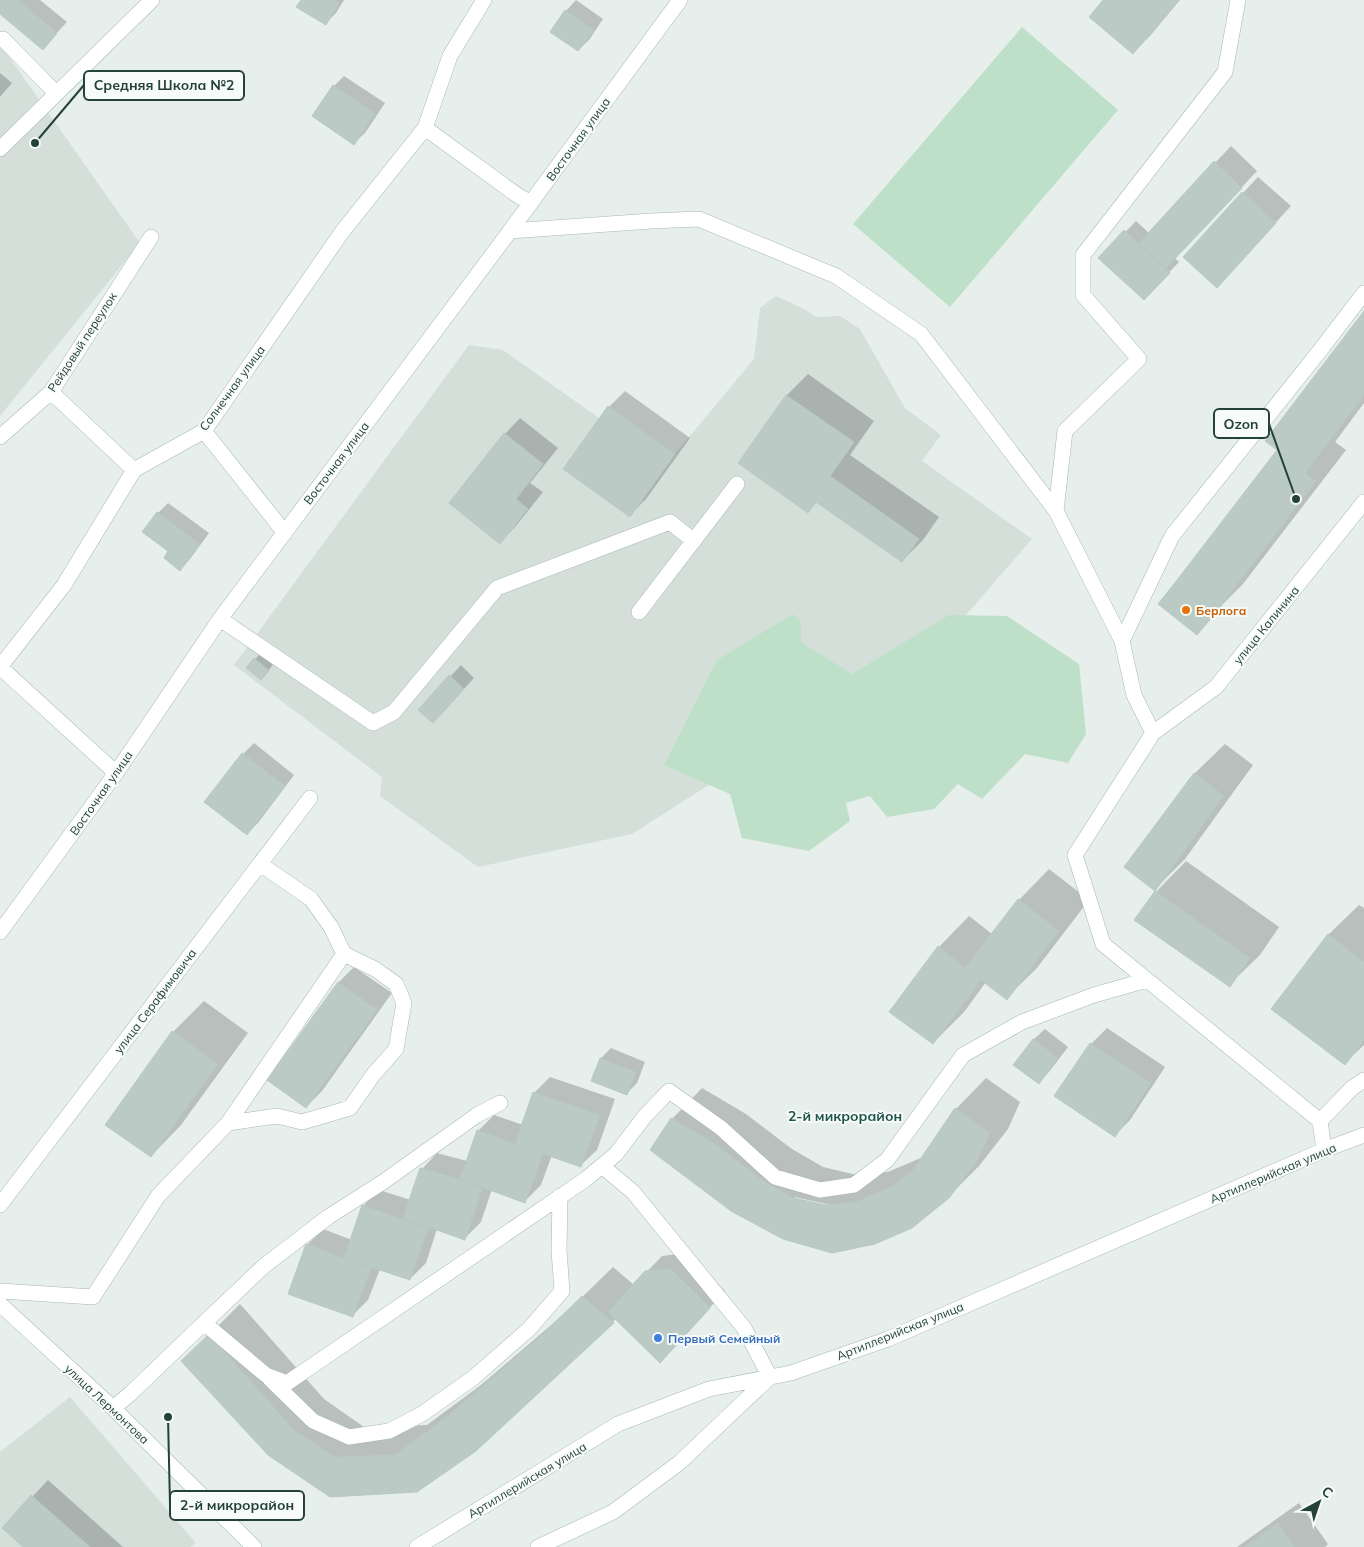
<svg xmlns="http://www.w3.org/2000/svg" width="1364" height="1547" viewBox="0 0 1364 1547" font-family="Mulish,sans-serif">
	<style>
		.built { fill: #d4dfda }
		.green { fill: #bfe0c8 }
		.shadow { fill: #0003; fill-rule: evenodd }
		.building { fill: #bbcac4; stroke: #b8c9c2 }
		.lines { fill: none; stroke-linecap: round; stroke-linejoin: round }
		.minor-casing { stroke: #a8b8b2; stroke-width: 16 }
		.minor { stroke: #fff; stroke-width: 15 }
		.food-dot { fill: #e8710a; stroke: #f7fbf9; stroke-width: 2 }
		.shop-dot { fill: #3f7fe0; stroke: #f7fbf9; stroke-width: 2 }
		.labels { text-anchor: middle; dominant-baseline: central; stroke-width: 4; stroke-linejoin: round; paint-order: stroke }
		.street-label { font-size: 12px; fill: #24423a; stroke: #f7fbf9 }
		.food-label { font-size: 12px; font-weight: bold; fill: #c56008; stroke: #f7fbf9; text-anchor: start }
		.shop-label { font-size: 12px; font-weight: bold; fill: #366cbe; stroke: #f7fbf9; text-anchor: start }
		.neighbourhood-label { font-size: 14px; font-weight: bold; fill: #1f5548; stroke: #f7fbf9 }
		.leader { fill: none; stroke: #24423a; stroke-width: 2 }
		.callout-dot { fill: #24423a; stroke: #f7fbf9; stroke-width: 2 }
		.callout { fill: #f7fbf9; stroke: #24423a; stroke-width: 2 }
		.callout-label { font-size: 14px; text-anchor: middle; font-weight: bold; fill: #24423a }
	</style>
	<rect width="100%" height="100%" fill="#e6efeb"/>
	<path class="built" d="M 0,44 L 140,243 L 0,416 Z
		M 776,296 L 802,308 L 817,317 L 840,316 L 860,329 L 905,408 L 941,435 L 922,461 L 1032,539 L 946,638 L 773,744 L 632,834 L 478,867 L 380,796 L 382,777 L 234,665 L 469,345 L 503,350 L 599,418 L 608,406 L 675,454 L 754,359 L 760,308 Z
		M 70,1397 L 196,1543 L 190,1547 L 0,1547 L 0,1452 Z"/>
	<path class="green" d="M 1022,27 L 1118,110 L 950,307 L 853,224 Z
		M 793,614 L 801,622 L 801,642 L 852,674 L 949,615 L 1007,616 L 1079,664 L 1086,734 L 1068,763 L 1025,754 L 982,799 L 958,784 L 934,809 L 887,817 L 870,796 L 846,803 L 850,821 L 809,851 L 742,838 L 730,794 L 664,765 L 717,660 Z"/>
	<path class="shadow" d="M 0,0 L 40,0 L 67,22 L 43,48 L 0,12 Z
		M 302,0 L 344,0 L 336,13 L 326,23 Z
		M 576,0 L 603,19 L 589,40 L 578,50 L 551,32 L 566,11 Z
		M 1105,0 L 1180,0 L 1149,37 L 1133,52 Z
		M 0,73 L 12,83 L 0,97 Z
		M 344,76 L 385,103 L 365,133 L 354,143 L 334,86 Z
		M 1231,146 L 1257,171 L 1175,258 L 1179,262 L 1154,288 L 1100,258 L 1136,221 L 1149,233 Z
		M 1258,177 L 1291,206 L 1217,286 L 1243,193 Z
		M 1364,313 L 1364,403 L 1335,442 L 1346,450 L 1243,584 L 1223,604 L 1197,634 L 1279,450 Z
		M 808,374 L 874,421 L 850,455 L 939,517 L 923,540 L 902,561 L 818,501 L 808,511 L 740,463 L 787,395 Z
		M 625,391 L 690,438 L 646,499 L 630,515 L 565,469 L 609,407 Z
		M 520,418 L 558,448 L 530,483 L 543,492 L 516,526 L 500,542 L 505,434 Z
		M 168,503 L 209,533 L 190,559 L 180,569 L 170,551 L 158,513 Z
		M 260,654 L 273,665 L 265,674 L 255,659 Z
		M 461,665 L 474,678 L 444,711 L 420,710 Z
		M 254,743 L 294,775 L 258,823 L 247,833 L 206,802 L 243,754 Z
		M 1225,744 L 1253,765 L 1185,859 L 1155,889 L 1194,774 Z
		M 1186,861 L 1279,927 L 1260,955 L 1229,985 L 1156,892 Z
		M 1049,869 L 1089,900 L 1037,968 L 1006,998 L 986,982 L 964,1012 L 933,1043 L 939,947 L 969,916 L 992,934 L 1019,900 Z
		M 1359,905 L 1364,908 L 1364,1045 L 1345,1063 L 1328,935 Z
		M 354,967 L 392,993 L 322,1091 L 306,1107 L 338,983 Z
		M 204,1001 L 248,1033 L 181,1125 L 151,1156 L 107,1124 L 173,1032 Z
		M 1107,1028 L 1165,1067 L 1130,1120 L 1115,1135 L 1091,1044 Z
		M 1045,1029 L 1068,1047 L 1049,1072 L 1039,1082 L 1015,1064 L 1034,1039 Z
		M 611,1048 L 645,1062 L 637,1083 L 626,1094 L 601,1058 Z
		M 550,1077 L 615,1099 L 597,1150 L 581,1165 L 552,1155 L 541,1185 L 525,1201 L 492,1189 L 481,1222 L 465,1238 L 437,1229 L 426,1263 L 410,1279 L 380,1269 L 368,1300 L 352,1316 L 307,1245 L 323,1229 L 352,1240 L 363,1206 L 379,1190 L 411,1200 L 422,1169 L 437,1153 L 467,1161 L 478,1131 L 494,1115 L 523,1125 L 534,1093 Z
		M 986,1078 L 1020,1102 L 1008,1129 L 979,1166 L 948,1197 L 832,1252 L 672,1119 L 702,1088 L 746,1114 L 792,1149 L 823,1167 L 857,1175 L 888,1172 L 923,1157 L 956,1109 ZM 794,1197 L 832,1205 L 832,1208 L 797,1200 Z
		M 687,1253 L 725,1291 L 675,1346 L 616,1319 L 475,1450 L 330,1496 L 183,1361 L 240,1304 L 324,1399 L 364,1427 L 427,1425 L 481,1385 L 571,1308 L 613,1267 L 634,1285 L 662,1256 Z
		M 48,1480 L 123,1547 L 25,1547 L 3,1528 Z
		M 1299,1503 L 1328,1544 L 1325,1547 L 1237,1547 Z"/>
	<path class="building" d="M 0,0 L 18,0 L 57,33 L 43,50 L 0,14 Z
		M 301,0 L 334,0 L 339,3 L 326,25 L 296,7 Z
		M 1103,0 L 1179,0 L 1133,54 L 1089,17 Z
		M 565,10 L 594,30 L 578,51 L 550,32 Z
		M 333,85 L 375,113 L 354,145 L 312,116 Z
		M 1214,161 L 1242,188 L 1166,268 L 1139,243 Z
		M 1242,192 L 1276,223 L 1217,288 L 1183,257 Z
		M 1124,230 L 1170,273 L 1144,300 L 1098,258 Z
		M 1364,311 L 1364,395 L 1305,473 L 1316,481 L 1213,616 L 1174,584 L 1277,450 L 1265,441 Z
		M 786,395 L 854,442 L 830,476 L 919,539 L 902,562 L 816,502 L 808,513 L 738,463 Z
		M 608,406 L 675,454 L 630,517 L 563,469 Z
		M 504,433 L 543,464 L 516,499 L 528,509 L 500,544 L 449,503 Z
		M 157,512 L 200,544 L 180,571 L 164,558 L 168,551 L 142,532 Z
		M 1174,584 L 1213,616 L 1197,635 L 1158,604 Z
		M 254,658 L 269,671 L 261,680 L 246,668 Z
		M 449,675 L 464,689 L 433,723 L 418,710 Z
		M 242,753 L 285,786 L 247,835 L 204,802 Z
		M 1194,773 L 1224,796 L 1155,891 L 1124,867 Z
		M 1155,891 L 1250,958 L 1230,987 L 1134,920 Z
		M 1018,899 L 1059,931 L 1007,1000 L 981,980 L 933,1044 L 889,1012 L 938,946 L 965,968 Z
		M 1328,934 L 1364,962 L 1364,1040 L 1345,1065 L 1271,1009 Z
		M 338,982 L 377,1010 L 306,1108 L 267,1080 Z
		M 172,1031 L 218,1064 L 151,1157 L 105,1125 Z
		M 1033,1039 L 1058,1058 L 1039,1084 L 1013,1065 Z
		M 1090,1043 L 1151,1083 L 1115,1137 L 1054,1096 Z
		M 600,1058 L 636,1072 L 627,1095 L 591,1081 Z
		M 533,1092 L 600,1115 L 581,1167 L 515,1144 Z
		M 955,1108 L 990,1133 L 977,1161 L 949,1198 L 912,1228 L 875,1244 L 832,1253 L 783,1239 L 731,1211 L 650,1150 L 671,1118 L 715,1144 L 762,1180 L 793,1198 L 826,1205 L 856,1202 L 891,1187 L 913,1170 Z
		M 477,1130 L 543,1154 L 525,1203 L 460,1179 Z
		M 420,1168 L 460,1179 L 482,1189 L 465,1240 L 403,1218 Z
		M 362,1205 L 428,1228 L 410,1280 L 344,1258 Z
		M 306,1244 L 371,1268 L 353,1317 L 288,1294 Z
		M 671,1269 L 710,1308 L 660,1363 L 608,1312 L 645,1271 Z
		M 582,1296 L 614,1323 L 476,1451 L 417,1492 L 330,1497 L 268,1455 L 181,1361 L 209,1334 L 293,1429 L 334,1457 L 395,1455 L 449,1415 L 539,1338 Z
		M 31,1495 L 90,1547 L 23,1547 L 2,1528 Z
		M 1278,1523 L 1294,1547 L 1244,1547 Z"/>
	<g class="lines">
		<defs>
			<path id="minor" d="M 3,39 L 56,93
				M 425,128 L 517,195 L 531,203
				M 0,149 L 152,0
				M 510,231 L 651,221 L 699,219 L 836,276 L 921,334 L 1056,511 L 1122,641
				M 51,392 L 134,470
				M 204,431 L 285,533
				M 0,437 L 51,392 L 151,237
				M 1056,511 L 1065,431 L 1139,359 L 1083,295 L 1083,255 L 1225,72 L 1238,0
				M 639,612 L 737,484
				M 220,619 L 373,723 L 394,712 L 497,588 L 670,522 L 694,541
				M 1153,733 L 1134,695 L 1122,641 L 1172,536 L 1322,348 L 1364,293
				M 116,773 L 0,667 L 64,585 L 134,470 L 204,431 L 342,232 L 425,128 L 450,56 L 484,0
				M 0,932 L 116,773 L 220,619 L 510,231 L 680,0
				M 1320,1121 L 1352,1088 L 1364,1080
				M 228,1123 L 277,1116 L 302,1122 L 350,1108 L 373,1075 L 396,1049 L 404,1003 L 396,984 L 375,969 L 344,954
				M 1324,1150 L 1320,1121 L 1103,944 L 1075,855 L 1153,733 L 1216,687 L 1364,502
				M 0,1205 L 310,798
				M 0,1291 L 93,1297 L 158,1196 L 228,1123 L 344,954 L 331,927 L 311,899 L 260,864
				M 0,1304 L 113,1408 L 254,1547
				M 204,1323 L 264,1266 L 328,1217 L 383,1182 L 477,1115 L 500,1103
				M 270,1379 L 313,1421 L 349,1437 L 389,1431 L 422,1414 L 473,1378 L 529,1329 L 562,1291 L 559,1250 L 560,1196
				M 113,1408 L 130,1394 L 204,1323 L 266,1375 L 287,1383 L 586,1179 L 616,1154 L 645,1116 L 669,1091 L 721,1128 L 775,1177 L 820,1190 L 854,1185 L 887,1160 L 963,1055 L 1022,1022 L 1094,995 L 1147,980
				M 417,1547 L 618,1424 L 709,1389 L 791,1373 L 888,1339 L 1324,1150 L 1364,1135
				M 538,1547 L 613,1512 L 679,1463 L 770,1377 L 744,1328 L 633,1192 L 602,1166"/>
		</defs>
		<use href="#minor" class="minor-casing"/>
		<use href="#minor" class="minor"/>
	</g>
	<circle class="food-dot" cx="1186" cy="610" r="5"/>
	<circle class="shop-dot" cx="658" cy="1338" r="5"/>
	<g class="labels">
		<g class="street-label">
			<text transform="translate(578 139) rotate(-54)">Восточная улица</text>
			<text transform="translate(82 342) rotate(-57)">Рейдовый переулок</text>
			<text transform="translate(232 388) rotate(-54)">Солнечная улица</text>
			<text transform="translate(336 463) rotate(-53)">Восточная улица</text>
			<text transform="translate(1266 625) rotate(-51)">улица Калинина</text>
			<text transform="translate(101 793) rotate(-55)">Восточная улица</text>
			<text transform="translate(155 1001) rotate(-53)">улица Серафимовича</text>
			<text transform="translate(1273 1173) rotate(-23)">Артиллерийская улица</text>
			<text transform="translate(900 1331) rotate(-22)">Артиллерийская улица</text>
			<text transform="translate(107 1404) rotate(43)">улица Лермонтова</text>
			<text transform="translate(527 1480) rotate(-31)">Артиллерийская улица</text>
		</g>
		<g class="food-label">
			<text x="1196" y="610">Берлога</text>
		</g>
		<g class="shop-label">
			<text x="668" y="1338">Первый Семейный</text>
		</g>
		<g class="neighbourhood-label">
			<text x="845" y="1116">2-й микрорайон</text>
		</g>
	</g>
	<path class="leader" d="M35 143L84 85M1296 499L1269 424M168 1417L170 1505"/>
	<g class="callout-dot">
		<circle cx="35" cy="143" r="5"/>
		<circle cx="1296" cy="499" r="5"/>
		<circle cx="168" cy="1417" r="5"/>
	</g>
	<g class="callout">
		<rect x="84" y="71" width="160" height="29" rx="5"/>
		<rect x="1214" y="409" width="55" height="29" rx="5"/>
		<rect x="170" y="1491" width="134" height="29" rx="5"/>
	</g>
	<g class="callout-label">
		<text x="164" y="90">Средняя Школа №2</text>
		<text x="1241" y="429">Ozon</text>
		<text x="237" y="1510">2-й микрорайон</text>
	</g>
	<g transform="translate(1319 1502) rotate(40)" stroke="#f7fbf9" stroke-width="4" paint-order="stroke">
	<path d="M0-4L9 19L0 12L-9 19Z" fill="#24423a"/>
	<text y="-8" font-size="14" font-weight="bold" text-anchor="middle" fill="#24423a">С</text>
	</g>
</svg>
